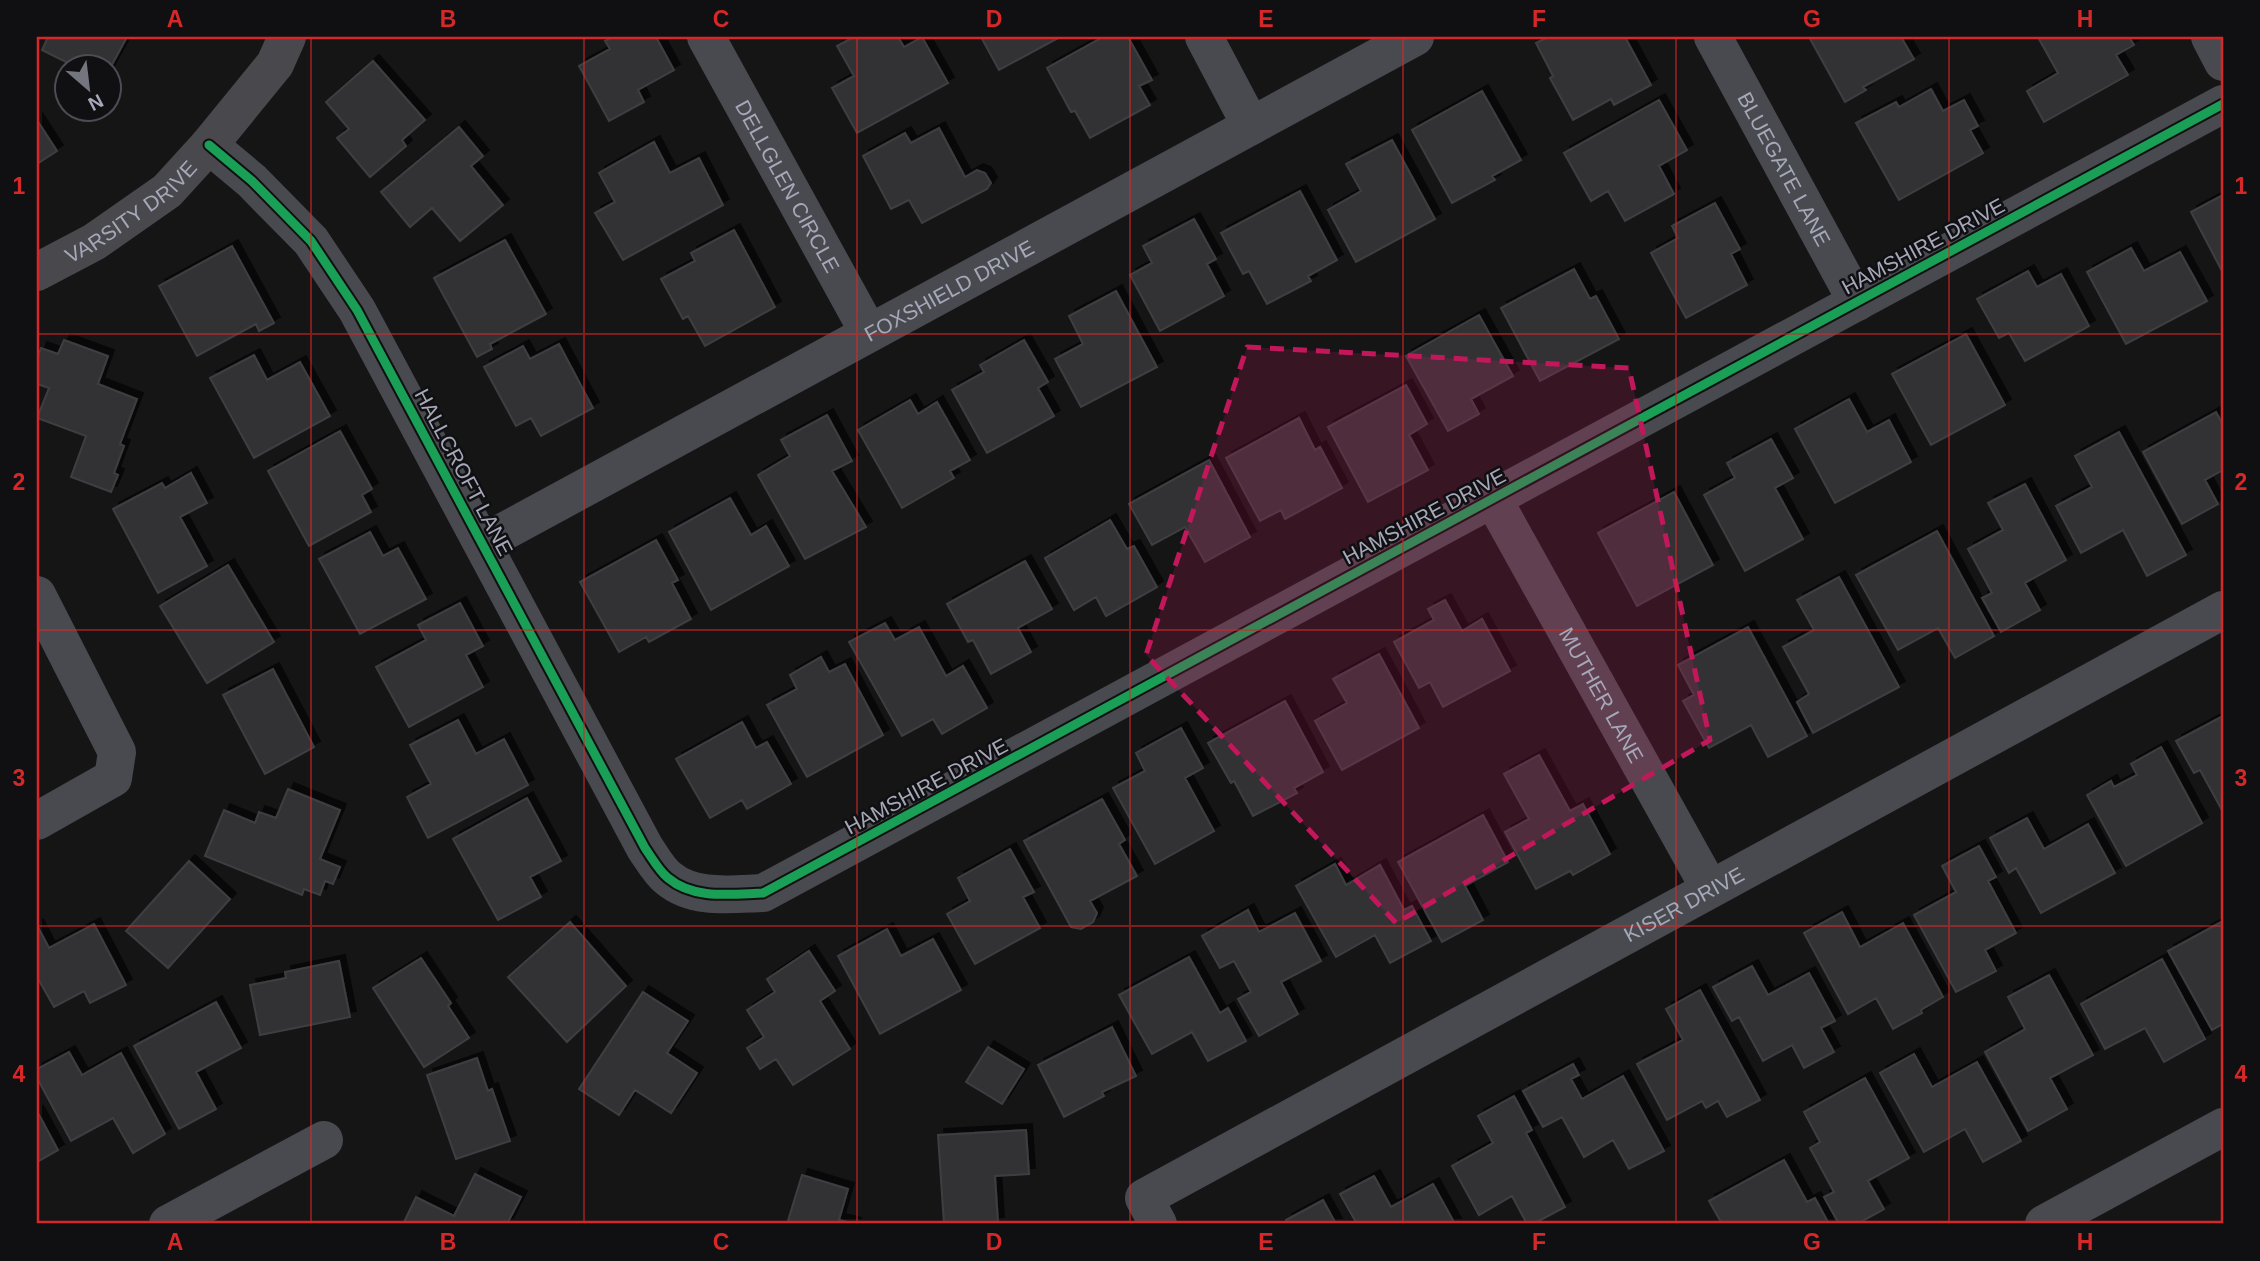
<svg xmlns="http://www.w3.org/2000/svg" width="2260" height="1261" viewBox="0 0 2260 1261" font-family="Arial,sans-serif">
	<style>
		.building { fill: #333335; stroke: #3e3e42; stroke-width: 2; filter: url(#shadow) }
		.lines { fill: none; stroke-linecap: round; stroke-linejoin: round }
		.street { stroke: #494a4f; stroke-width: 38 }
		.secondary { stroke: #48484d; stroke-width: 38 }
		.cycleway-casing { stroke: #100f12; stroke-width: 13 }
		.cycleway { stroke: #1a9f57; stroke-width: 9 }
		.marked { fill: #c2185b; fill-opacity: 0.2; stroke: #c2185b; stroke-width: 5; stroke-dasharray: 14 9; stroke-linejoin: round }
		.grid { fill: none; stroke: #d62828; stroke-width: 2; stroke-opacity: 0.55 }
		.labels { text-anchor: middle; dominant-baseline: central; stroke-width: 5; stroke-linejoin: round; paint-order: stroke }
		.street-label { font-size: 21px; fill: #a5a8b8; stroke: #100f12 }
		.neatline { fill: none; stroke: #d62828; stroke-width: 2.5 }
		.grid-label { font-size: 23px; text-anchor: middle; font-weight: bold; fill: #d62828 }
	</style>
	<defs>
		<filter id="shadow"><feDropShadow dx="6" dy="-6" stdDeviation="0" flood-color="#0009"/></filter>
	</defs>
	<rect width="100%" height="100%" fill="#151516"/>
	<path class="building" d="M 48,37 L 127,37 L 108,72 L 108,66 L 74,66 L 42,50 Z
		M 613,37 L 656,37 L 674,70 L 638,90 L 644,102 L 609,121 L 579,66 L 610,49 L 605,41 Z
		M 854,37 L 898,37 L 904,47 L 922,37 L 948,83 L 857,133 L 832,88 L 854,76 L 837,46 Z
		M 981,37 L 1060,37 L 999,70 Z
		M 1103,37 L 1128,37 L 1152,80 L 1139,86 L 1150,105 L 1090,138 L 1075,111 L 1071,112 L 1047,68 Z
		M 1548,37 L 1625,37 L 1651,85 L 1614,105 L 1611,99 L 1573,120 L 1550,78 L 1553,76 L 1536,43 Z
		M 1809,37 L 1901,37 L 1914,59 L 1863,87 L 1866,90 L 1845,102 Z
		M 2042,37 L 2129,37 L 2134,45 L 2116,55 L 2128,75 L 2044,122 L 2027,91 L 2058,73 L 2039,39 Z
		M 373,61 L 425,120 L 402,140 L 406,146 L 370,177 L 337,138 L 349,129 L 326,102 Z
		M 1931,89 L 1943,111 L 1964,100 L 1978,126 L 1970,130 L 1983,153 L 1899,200 L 1856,123 L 1896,102 L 1899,107 Z
		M 1482,91 L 1521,160 L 1492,176 L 1495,180 L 1452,203 L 1412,130 Z
		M 1659,100 L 1687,150 L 1659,166 L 1674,194 L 1625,221 L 1608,191 L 1591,201 L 1564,153 Z
		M 37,120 L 57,151 L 37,164 Z
		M 459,127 L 483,156 L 471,166 L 503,205 L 460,241 L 432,208 L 410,227 L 381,192 Z
		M 939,128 L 965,177 L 977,170 L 985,173 L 991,183 L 987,189 L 922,223 L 909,200 L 891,209 L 863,156 L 905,133 L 911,143 Z
		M 1392,140 L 1435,219 L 1356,262 L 1328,210 L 1361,191 L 1346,164 Z
		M 654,142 L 670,173 L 699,158 L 723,205 L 623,260 L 595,213 L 615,202 L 599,173 Z
		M 1300,191 L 1337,260 L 1308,276 L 1311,281 L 1267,304 L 1249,271 L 1243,274 L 1221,233 Z
		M 2223,195 L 2223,273 L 2191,212 Z
		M 1715,203 L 1740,249 L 1731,254 L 1747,285 L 1686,318 L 1651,253 L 1678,238 L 1672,226 Z
		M 1194,219 L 1216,259 L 1207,264 L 1224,296 L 1160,331 L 1130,275 L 1152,263 L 1143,246 Z
		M 734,230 L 775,307 L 705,346 L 688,316 L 683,319 L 661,279 L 695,261 L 691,253 Z
		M 505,240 L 546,314 L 490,344 L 492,349 L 477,357 L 434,278 Z
		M 232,246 L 274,323 L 259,331 L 256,324 L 197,356 L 159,286 Z
		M 2131,248 L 2144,271 L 2180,252 L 2207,301 L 2126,344 L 2087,272 Z
		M 1574,269 L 1590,299 L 1596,296 L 1619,339 L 1540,381 L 1501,308 Z
		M 2028,271 L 2037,287 L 2061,274 L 2089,326 L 2025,361 L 2009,333 L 1999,338 L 1977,299 Z
		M 1116,291 L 1157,367 L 1081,407 L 1055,359 L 1083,344 L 1069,316 Z
		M 1479,315 L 1513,376 L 1471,399 L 1479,414 L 1448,431 L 1406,356 Z
		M 1966,334 L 2005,405 L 1931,445 L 1892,374 Z
		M 64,340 L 108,356 L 98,384 L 137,399 L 120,444 L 124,446 L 114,473 L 118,475 L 111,492 L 71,477 L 86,436 L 37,418 L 49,388 L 37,384 L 37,359 L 41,348 L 58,354 Z
		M 1024,340 L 1048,382 L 1038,388 L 1054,416 L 987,453 L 952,390 L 984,372 L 980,365 Z
		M 559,344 L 593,408 L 541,436 L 531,418 L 516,426 L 484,367 L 523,346 L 530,359 Z
		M 254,355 L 267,380 L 300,362 L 330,416 L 254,458 L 210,378 Z
		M 1406,385 L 1427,424 L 1409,435 L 1428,470 L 1368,502 L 1328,427 Z
		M 1849,399 L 1867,432 L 1889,420 L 1911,462 L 1835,503 L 1795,429 Z
		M 910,400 L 918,414 L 937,402 L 970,460 L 950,471 L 954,478 L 902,508 L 858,430 Z
		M 2216,412 L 2223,425 L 2223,470 L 2205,480 L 2218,504 L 2182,524 L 2143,452 Z
		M 827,415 L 852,461 L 832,471 L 866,527 L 805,559 L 758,475 L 790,456 L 781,440 Z
		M 1299,418 L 1315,450 L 1320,447 L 1342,488 L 1285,519 L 1281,510 L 1260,521 L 1226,458 Z
		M 340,431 L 372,489 L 362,495 L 371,512 L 309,546 L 268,471 Z
		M 2119,432 L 2186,555 L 2147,576 L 2123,530 L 2081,553 L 2056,506 L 2092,487 L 2075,456 Z
		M 1771,439 L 1793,478 L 1775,488 L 1803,539 L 1745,571 L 1704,495 L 1735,478 L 1727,463 Z
		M 1209,460 L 1250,537 L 1205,562 L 1185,527 L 1152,545 L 1129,504 Z
		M 191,473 L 207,503 L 180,517 L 207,566 L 158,593 L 113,509 L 162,483 L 165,488 Z
		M 2025,484 L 2066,560 L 2025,583 L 2040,610 L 2001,632 L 1982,598 L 1992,593 L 1968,549 L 2003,530 L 1988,503 Z
		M 1674,492 L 1713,565 L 1637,606 L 1598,533 Z
		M 730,498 L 751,535 L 766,526 L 789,566 L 711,610 L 669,532 Z
		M 1110,520 L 1127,549 L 1134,546 L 1157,587 L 1106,616 L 1096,597 L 1074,610 L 1045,558 Z
		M 1937,531 L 1994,636 L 1955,658 L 1938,628 L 1898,650 L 1856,575 Z
		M 370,532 L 383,556 L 398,548 L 426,599 L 360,634 L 319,559 Z
		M 656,540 L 678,580 L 672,583 L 691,619 L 649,642 L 646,637 L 619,652 L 580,582 Z
		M 1025,561 L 1052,609 L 1018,628 L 1031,652 L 991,674 L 973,640 L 968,642 L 947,604 Z
		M 228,565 L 274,642 L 207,683 L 160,606 Z
		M 1839,577 L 1899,687 L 1813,733 L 1797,702 L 1809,694 L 1783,647 L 1814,630 L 1797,600 Z
		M 1445,600 L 1462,631 L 1482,619 L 1510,671 L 1443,707 L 1430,682 L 1419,688 L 1394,642 L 1434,620 L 1428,609 Z
		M 460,603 L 483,646 L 466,655 L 483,687 L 409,727 L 376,667 L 426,640 L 418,625 Z
		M 885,623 L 895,640 L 919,627 L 946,676 L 963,666 L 987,708 L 942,734 L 933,719 L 902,736 L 849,642 Z
		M 1748,627 L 1807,736 L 1768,757 L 1751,725 L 1709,748 L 1683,701 L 1694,695 L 1678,665 Z
		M 1379,654 L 1419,728 L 1342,770 L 1315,721 L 1347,703 L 1333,679 Z
		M 821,657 L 829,672 L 845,664 L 883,735 L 807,777 L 767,705 L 797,689 L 790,675 Z
		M 273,669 L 314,747 L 265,774 L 223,695 Z
		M 1285,701 L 1323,772 L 1294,788 L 1297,793 L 1253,816 L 1234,781 L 1231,783 L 1208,743 Z
		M 2223,716 L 2223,812 L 2200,770 L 2194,773 L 2176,741 Z
		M 458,720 L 476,754 L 504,739 L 528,785 L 428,838 L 407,797 L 431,784 L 410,745 Z
		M 742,722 L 756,748 L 767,742 L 791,784 L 747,809 L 742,800 L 710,818 L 676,759 Z
		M 1181,728 L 1203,768 L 1185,778 L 1214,831 L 1155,864 L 1113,788 L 1145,771 L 1136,753 Z
		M 2161,747 L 2202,823 L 2126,866 L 2087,795 L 2111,781 L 2114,787 L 2137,775 L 2131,764 Z
		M 1539,755 L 1570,811 L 1583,804 L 1610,854 L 1573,875 L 1570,871 L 1536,889 L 1505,832 L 1529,819 L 1504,774 Z
		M 288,789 L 340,810 L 320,859 L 340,867 L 333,884 L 325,881 L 320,895 L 304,889 L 302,895 L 205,856 L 224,810 L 255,823 L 259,812 L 276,818 Z
		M 527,798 L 561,861 L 530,877 L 541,897 L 498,920 L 453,839 Z
		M 1102,799 L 1125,840 L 1119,844 L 1137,876 L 1090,901 L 1097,913 L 1093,922 L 1081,929 L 1071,927 L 1024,841 Z
		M 1483,815 L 1508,862 L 1465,886 L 1483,920 L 1442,942 L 1398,862 Z
		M 2027,818 L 2044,849 L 2088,824 L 2115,873 L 2041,913 L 2016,868 L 2009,873 L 1990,838 Z
		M 1979,846 L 1996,877 L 1988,881 L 2016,933 L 1985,950 L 1996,971 L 1956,992 L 1914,915 L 1956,892 L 1942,866 Z
		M 1010,849 L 1034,892 L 1023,897 L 1040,928 L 975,964 L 947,914 L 970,901 L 958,878 Z
		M 189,861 L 230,899 L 168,968 L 126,931 Z
		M 1335,864 L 1346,885 L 1380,865 L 1404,910 L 1412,906 L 1431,941 L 1390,963 L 1375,935 L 1336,957 L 1296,886 Z
		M 1248,910 L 1259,932 L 1295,913 L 1321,961 L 1281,982 L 1298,1014 L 1259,1036 L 1238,999 L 1251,992 L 1234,961 L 1220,968 L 1202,936 Z
		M 1842,912 L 1860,947 L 1903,923 L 1943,997 L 1921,1010 L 1922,1013 L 1893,1029 L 1876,998 L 1848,1014 L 1804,933 Z
		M 2223,921 L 2223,1024 L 2212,1030 L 2168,951 Z
		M 570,922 L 626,986 L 567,1042 L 508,977 Z
		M 94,924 L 126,985 L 90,1003 L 84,991 L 54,1007 L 37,977 L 37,925 L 49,948 Z
		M 887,929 L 901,956 L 933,939 L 961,990 L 880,1034 L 838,956 Z
		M 809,951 L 835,991 L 820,1001 L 850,1049 L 793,1085 L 776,1059 L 760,1069 L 747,1048 L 764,1037 L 747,1010 L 775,992 L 767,979 Z
		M 1189,957 L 1220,1013 L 1228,1008 L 1246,1041 L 1208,1061 L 1192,1032 L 1152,1054 L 1119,995 Z
		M 421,958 L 451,1003 L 448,1006 L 469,1038 L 424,1067 L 373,988 Z
		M 2162,959 L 2205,1039 L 2164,1062 L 2145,1028 L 2105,1049 L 2081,1004 Z
		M 339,961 L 350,1017 L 260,1035 L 250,985 L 286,978 L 285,972 Z
		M 1752,966 L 1768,995 L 1809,973 L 1835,1021 L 1821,1028 L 1834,1052 L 1804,1068 L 1792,1045 L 1763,1061 L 1739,1017 L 1732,1021 L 1713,987 Z
		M 2049,975 L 2093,1055 L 2050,1078 L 2067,1109 L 2028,1131 L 1985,1052 L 2025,1029 L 2008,997 Z
		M 1700,990 L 1760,1100 L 1727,1117 L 1718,1101 L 1706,1108 L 1702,1101 L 1667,1120 L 1637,1064 L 1683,1040 L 1666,1009 Z
		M 643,992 L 688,1021 L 667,1053 L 697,1073 L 671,1113 L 635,1090 L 619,1115 L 579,1089 Z
		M 216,1002 L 241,1048 L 196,1072 L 216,1109 L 179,1129 L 134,1046 Z
		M 1112,1027 L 1136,1076 L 1102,1092 L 1104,1096 L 1064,1117 L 1038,1065 Z
		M 988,1047 L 1024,1069 L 1002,1104 L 966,1082 Z
		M 69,1052 L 82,1075 L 121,1053 L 165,1134 L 133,1153 L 113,1118 L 71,1141 L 37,1078 L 37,1069 Z
		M 1914,1054 L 1932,1087 L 1977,1062 L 2021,1141 L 1983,1162 L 1965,1129 L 1924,1152 L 1880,1073 Z
		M 477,1058 L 488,1091 L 492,1089 L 510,1141 L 456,1159 L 427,1075 Z
		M 1573,1064 L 1579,1075 L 1571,1079 L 1582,1099 L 1623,1076 L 1664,1151 L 1629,1169 L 1613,1140 L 1584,1157 L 1562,1117 L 1543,1127 L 1523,1091 Z
		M 1865,1078 L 1909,1158 L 1868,1181 L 1884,1209 L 1857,1224 L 1839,1224 L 1824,1197 L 1834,1192 L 1810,1148 L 1820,1142 L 1804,1112 Z
		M 1514,1096 L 1532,1130 L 1526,1133 L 1565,1207 L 1533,1224 L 1527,1224 L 1512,1196 L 1479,1215 L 1452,1166 L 1493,1143 L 1478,1116 Z
		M 37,1111 L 58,1150 L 37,1162 Z
		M 1026,1130 L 1029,1174 L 995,1176 L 998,1223 L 944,1224 L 938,1135 Z
		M 1784,1160 L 1807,1202 L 1815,1198 L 1829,1224 L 1722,1224 L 1709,1201 Z
		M 475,1174 L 521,1197 L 507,1224 L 403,1224 L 416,1197 L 454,1216 Z
		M 802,1175 L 848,1189 L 839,1220 L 856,1224 L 787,1224 Z
		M 1374,1176 L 1391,1207 L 1433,1184 L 1455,1224 L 1357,1224 L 1340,1194 Z
		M 1323,1200 L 1336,1224 L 1288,1224 L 1286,1220 Z"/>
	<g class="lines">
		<g class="street">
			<path id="s1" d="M 706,37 L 869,333"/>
			<path d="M 1204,37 L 1251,126"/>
			<path id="s2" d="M 1713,37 L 1857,302"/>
			<path d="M 2210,37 L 2223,62"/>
			<path d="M 209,145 L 252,181 L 311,241 L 357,310 L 645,848 C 652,858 659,871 668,878 C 694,900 732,894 763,893 L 2223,104"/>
			<path id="s3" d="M 1493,499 L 1710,889"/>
			<path id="s4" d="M 483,543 L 1415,37"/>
			<path d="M 37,595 L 117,752 L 113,778 L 37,821"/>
			<path d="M 168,1224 L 324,1140"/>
			<path id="s5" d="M 1158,1224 L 1144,1198 L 2223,610"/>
			<path d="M 2044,1224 L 2223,1127"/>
		</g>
		<path class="secondary" id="s6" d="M 37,272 L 94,242 L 167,191 L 209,145 L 275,64 L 287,37"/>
		<defs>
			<path id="cycleway" d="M 209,145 L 252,181 L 311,241 L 357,310 L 645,848 C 652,858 659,871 668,878 C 694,900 732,894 763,893 L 2223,104"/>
		</defs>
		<use href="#cycleway" class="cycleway-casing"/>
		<use href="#cycleway" class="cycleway"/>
	</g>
	<path class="marked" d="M 1247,347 L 1629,368 L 1710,740 L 1396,923 L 1146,655 Z"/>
	<path class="grid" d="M 311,37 L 311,1224M 584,37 L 584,1224M 857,37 L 857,1224M 1130,37 L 1130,1224M 1403,37 L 1403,1224M 1676,37 L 1676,1224M 1949,37 L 1949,1224M 37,334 L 2223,334M 37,630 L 2223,630M 37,926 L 2223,926"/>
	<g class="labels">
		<g class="street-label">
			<text stroke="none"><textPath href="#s2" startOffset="150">BLUEGATE LANE</textPath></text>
			<text stroke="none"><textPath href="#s1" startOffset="170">DELLGLEN CIRCLE</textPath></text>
			<text stroke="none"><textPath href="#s6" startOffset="112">VARSITY DRIVE</textPath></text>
			<text transform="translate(1923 246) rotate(-28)">HAMSHIRE DRIVE</text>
			<text stroke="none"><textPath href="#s4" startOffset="530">FOXSHIELD DRIVE</textPath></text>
			<text transform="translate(464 472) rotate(62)">HALLCROFT LANE</text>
			<text transform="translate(1424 516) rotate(-28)">HAMSHIRE DRIVE</text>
			<text stroke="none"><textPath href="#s3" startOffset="224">MUTHER LANE</textPath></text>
			<text transform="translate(926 786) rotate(-28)">HAMSHIRE DRIVE</text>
			<text stroke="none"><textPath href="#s5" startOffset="644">KISER DRIVE</textPath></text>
		</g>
	</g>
	<rect width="2260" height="1261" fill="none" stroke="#100f12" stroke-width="77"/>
	<g transform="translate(88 88) rotate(152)"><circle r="33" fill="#100f12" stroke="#4c4c54" stroke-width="2"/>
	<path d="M0-5L12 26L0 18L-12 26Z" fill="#73757f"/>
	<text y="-10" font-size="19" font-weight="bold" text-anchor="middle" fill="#a5a8b8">N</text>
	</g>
	<rect x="38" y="38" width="2184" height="1184" class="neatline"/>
	<g class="grid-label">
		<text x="175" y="27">A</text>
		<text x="448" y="27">B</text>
		<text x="721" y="27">C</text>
		<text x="994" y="27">D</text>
		<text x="1266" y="27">E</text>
		<text x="1539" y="27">F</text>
		<text x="1812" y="27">G</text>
		<text x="2085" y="27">H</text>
		<text x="19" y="194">1</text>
		<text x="2241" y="194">1</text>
		<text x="19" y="490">2</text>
		<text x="2241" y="490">2</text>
		<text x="19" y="786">3</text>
		<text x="2241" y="786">3</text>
		<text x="19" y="1082">4</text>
		<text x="2241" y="1082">4</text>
		<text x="175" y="1250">A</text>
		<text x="448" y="1250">B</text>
		<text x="721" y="1250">C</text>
		<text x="994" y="1250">D</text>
		<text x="1266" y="1250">E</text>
		<text x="1539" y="1250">F</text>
		<text x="1812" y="1250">G</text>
		<text x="2085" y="1250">H</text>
	</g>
</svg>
